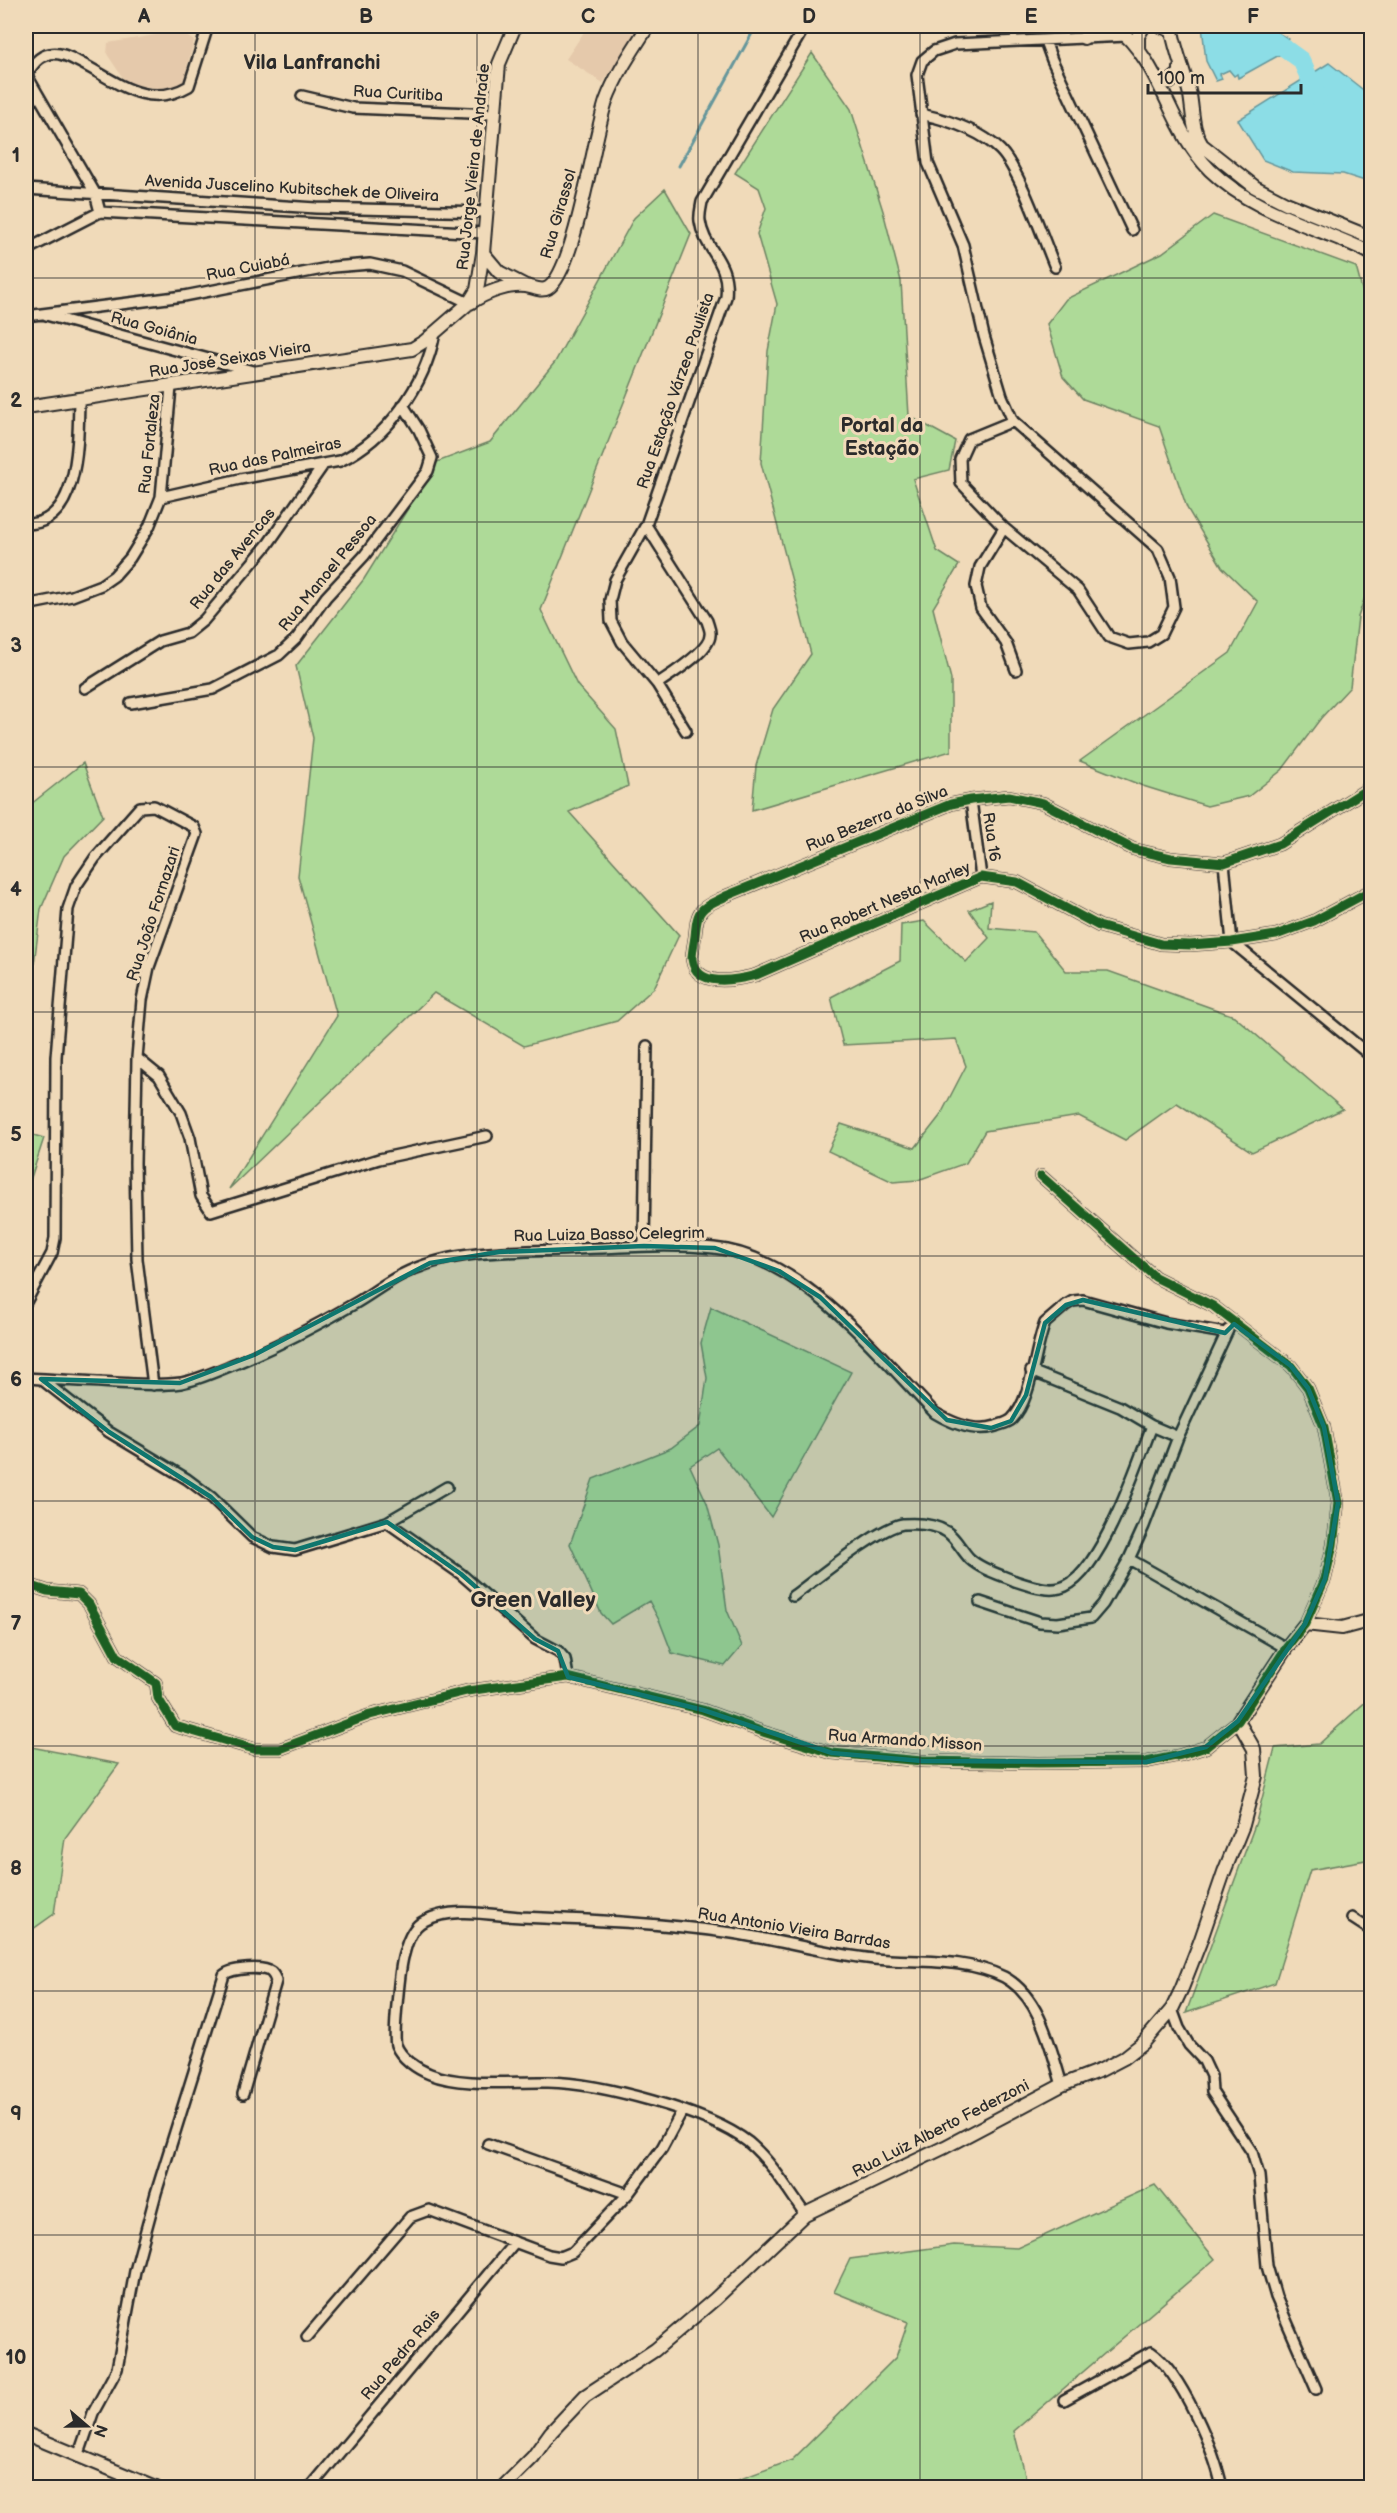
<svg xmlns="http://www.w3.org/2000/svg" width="1397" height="2513" viewBox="0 0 1397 2513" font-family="'Balsamiq Sans',sans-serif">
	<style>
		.built { fill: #e5c9ab }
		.green { fill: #aeda98; stroke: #6c8262; stroke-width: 1.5 }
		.water { fill: #8cdde6; stroke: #65969b; stroke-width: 1.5 }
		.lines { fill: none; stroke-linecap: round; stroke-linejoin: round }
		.stream { stroke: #65969b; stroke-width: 3 }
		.river { stroke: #8cdde6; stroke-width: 18 }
		.street-casing { stroke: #2b2b2b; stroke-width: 14 }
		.secondary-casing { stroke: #2b2b2b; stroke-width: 16 }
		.street { stroke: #f0dab9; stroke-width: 9 }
		.secondary { stroke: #f0dab9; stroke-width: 12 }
		.cycleway-casing { stroke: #f0dab9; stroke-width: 13 }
		.cycleway { stroke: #1b5e20; stroke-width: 9 }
		.marked { fill: #0f766e; fill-opacity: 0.2; stroke: #0f766e; stroke-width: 4.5; stroke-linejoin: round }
		.grid { fill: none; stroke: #2b2b2b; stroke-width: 1.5; stroke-opacity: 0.55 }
		.labels { text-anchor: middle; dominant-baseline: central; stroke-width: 6; stroke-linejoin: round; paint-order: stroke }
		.street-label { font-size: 16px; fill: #2b2b2b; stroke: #f0dab9 }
		.quarter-label { font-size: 20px; font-weight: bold; fill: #2b2b2b; stroke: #f0dab9 }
		.district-label { font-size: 22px; font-weight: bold; fill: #2b2b2b; stroke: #f0dab9 }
		.neatline { fill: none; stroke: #2b2b2b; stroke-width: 2 }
		.grid-label { font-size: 20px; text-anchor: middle; font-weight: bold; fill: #2b2b2b }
	</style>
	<rect width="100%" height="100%" fill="#f0dab9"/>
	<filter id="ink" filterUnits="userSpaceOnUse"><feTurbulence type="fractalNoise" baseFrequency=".0167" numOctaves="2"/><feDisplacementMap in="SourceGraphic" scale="12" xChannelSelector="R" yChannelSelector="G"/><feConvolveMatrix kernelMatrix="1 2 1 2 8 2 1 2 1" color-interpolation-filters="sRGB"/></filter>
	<g filter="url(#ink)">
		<path class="built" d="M 588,26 L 640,26 L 603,83 L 566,59 Z
			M 179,31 L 194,41 L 183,82 L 172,90 L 127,84 L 107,54 L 108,43 Z"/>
		<path class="green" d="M 812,53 L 851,109 L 883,211 L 901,281 L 909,416 L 955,441 L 949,470 L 913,479 L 937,551 L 959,565 L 933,608 L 951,679 L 951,751 L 752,810 L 756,766 L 773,709 L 811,654 L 761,463 L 768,351 L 777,304 L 757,234 L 766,208 L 759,188 L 735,173 Z
			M 665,189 L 691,234 L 541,610 L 577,685 L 616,729 L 628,786 L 569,812 L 679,935 L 654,988 L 617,1021 L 524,1046 L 434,993 L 229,1189 L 337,1016 L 298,876 L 313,738 L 296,666 L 364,579 L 437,462 L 490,442 L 555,362 L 634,218 Z
			M 1213,215 L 1356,267 L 1371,323 L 1372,577 L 1358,617 L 1350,687 L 1321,718 L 1282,770 L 1249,796 L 1207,806 L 1143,786 L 1080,761 L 1230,653 L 1258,602 L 1222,567 L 1187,508 L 1159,426 L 1083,399 L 1063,377 L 1047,324 L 1066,299 L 1162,253 Z
			M 83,763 L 103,816 L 64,856 L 41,909 L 30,996 L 26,1001 L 26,808 Z
			M 991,901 L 989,928 L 1034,932 L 1066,971 L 1108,971 L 1234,1016 L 1343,1109 L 1252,1152 L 1177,1103 L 1125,1140 L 1079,1116 L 985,1131 L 966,1163 L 918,1180 L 893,1182 L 828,1151 L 841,1124 L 915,1148 L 940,1116 L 966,1066 L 956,1039 L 843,1045 L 831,997 L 900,961 L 901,925 L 924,921 L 966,962 L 989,938 L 969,910 Z
			M 26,1133 L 44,1138 L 26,1193 Z
			M 711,1307 L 851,1372 L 771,1517 L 717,1448 L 690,1466 L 707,1503 L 718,1545 L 727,1610 L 742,1646 L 725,1666 L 672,1653 L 660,1622 L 649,1601 L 611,1624 L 601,1613 L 570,1544 L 593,1479 L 671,1448 L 700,1426 L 707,1378 L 701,1343 Z
			M 1371,1697 L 1371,1859 L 1310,1870 L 1275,1983 L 1186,2013 L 1256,1822 L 1275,1748 L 1319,1744 Z
			M 26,1746 L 119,1764 L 65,1838 L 54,1914 L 26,1934 Z
			M 1155,2185 L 1215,2259 L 1014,2431 L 1028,2486 L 1026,2487 L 719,2487 L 792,2460 L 896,2357 L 908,2322 L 834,2292 L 850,2259 L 954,2245 L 1017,2248 Z"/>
		<path class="water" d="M 1202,26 L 1265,26 L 1289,39 L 1287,43 L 1283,43 L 1283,53 L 1238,78 L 1237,74 L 1234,76 L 1229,70 L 1220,74 L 1222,79 L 1216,81 L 1206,61 Z
			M 1329,63 L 1371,96 L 1371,183 L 1343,174 L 1293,172 L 1263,160 L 1238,120 Z"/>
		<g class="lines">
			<path class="stream" d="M 679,166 L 756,26"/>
			<path class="river" d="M 1222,26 L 1229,29 L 1263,36 L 1276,42 L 1301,60 L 1318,97"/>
			<defs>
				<path id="street" d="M 1045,41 L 1052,60 L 1132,230
					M 26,74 L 95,193 L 100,212
					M 26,75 C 32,66 38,56 50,54 C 58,52 70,57 77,61 C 114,79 146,111 189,86 L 208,26
					M 302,96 L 353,108 L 493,114
					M 921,114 C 948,120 980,130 1000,150 C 1020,170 1043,239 1055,267
					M 26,189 L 316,208 L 487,212
					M 26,250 L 100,212 L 484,233
					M 46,315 L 253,371
					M 26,316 L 184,296 L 333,267 L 370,264 L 402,271 L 469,303
					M 1013,421 L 969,439 L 960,459 L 961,483 L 1004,528 L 1078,590 L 1109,637 L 1129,644 L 1148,642 L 1161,634 L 1174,607 L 1170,577 L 1158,549 L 1013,421 L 1002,396 L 984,336 L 963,245 L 928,163 L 917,75 L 922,61 L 934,51 L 955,44 L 1127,36
					M 161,497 L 240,479 L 340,461 C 388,438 425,385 435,333
					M 26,524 C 81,524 78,437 79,398
					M 646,525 L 707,621 C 708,625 711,631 710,635 C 710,651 670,675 657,684
					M 1004,528 L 980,567 L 976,586 L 981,608 L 1006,643 L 1016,670
					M 26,605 L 72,596 L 101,585 L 114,576 L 130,558 L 149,527 L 161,497 L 171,387
					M 85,688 L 160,641 L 188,633 L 204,620 L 268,544 L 324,464
					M 131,703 L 213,689 L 279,655 L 297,638 L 326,597 L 364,556 L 428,471 L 432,458 L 419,430 L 403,405
					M 686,731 L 657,684 L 622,642 L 611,621 L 610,600 L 615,580 L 646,525 L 726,297 C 730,259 704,251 700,221 C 699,215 701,208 702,202 L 805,26
					M 1372,782 L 1369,788 L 1280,844 L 1224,863 L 1171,858 L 1133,849 L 1043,803 L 1009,796 L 971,800 L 951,804 L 726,896 C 719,900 707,904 702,910 C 696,916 696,928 695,936 C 694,944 692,952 692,959 C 696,989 737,980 756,975 L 981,877 L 1017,882 L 1099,926 L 1161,944 L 1190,945 L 1232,942 L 1276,935 L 1314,921 L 1372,890
					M 971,800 L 981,877
					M 1224,863 L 1232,942 L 1372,1057
					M 1041,1176 L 1155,1277 L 1213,1306 L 1291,1366 L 1308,1388 L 1324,1427 L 1338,1503 L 1333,1545 L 1325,1579 L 1305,1624
					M 644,1246 L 647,1046
					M 26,1302 L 52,1253 L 55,1238 L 56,1057 L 68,909 L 76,886 L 95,858 L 140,807 L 154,806 L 194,827 L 197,834 L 149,967 L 142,1000 L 137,1058
					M 1031,1371 L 1120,1407 L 1152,1426 L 1178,1437
					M 26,1378 C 56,1380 86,1381 116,1383 C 137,1384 159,1386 181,1383 C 201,1379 219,1370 237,1363 C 277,1346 316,1326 354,1304 C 370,1295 385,1283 401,1275 C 449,1250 506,1252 558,1250 C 609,1248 663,1243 714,1248 C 802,1256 876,1353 935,1413 C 952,1423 975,1433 996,1426 C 1001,1424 1008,1423 1012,1419 C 1032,1399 1034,1351 1045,1323 L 1066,1305 L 1073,1301 L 1083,1300 L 1166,1323 L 1225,1333
					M 41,1379 L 109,1432 L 187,1479 L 211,1497 L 252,1537 L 273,1547 L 295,1550 L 387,1522 L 447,1487
					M 153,1385 L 137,1259 L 135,1163 L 137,1058 L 159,1076 L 181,1113 L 190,1138 L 201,1196 L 211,1211 L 379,1159 L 487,1136
					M 387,1522 L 461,1574 L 535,1639 L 558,1651 L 565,1659 L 568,1677
					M 1129,1559 L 1286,1648
					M 26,1584 L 47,1591 L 79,1594 L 89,1604 L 117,1656 L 156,1683 L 158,1698 L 175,1726 L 254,1749 L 280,1749 L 370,1715 L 467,1691 L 568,1677 L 703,1710 L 766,1733 L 832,1753 L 922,1761 L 1038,1763 L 1146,1762 L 1181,1755 L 1206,1747 L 1238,1721
					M 793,1596 C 815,1580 879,1527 903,1524 C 917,1523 934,1523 947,1532 C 956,1538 962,1551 970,1559 C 982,1570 1001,1575 1015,1581 C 1027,1585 1047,1592 1060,1588 C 1100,1579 1137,1463 1152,1426
					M 980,1602 L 1040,1622 L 1058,1623 L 1091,1618 L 1103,1604 L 1129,1559 L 1144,1526 L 1178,1437 L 1228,1330
					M 1352,1918 L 1372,1931
					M 1172,2009 L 1179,2028 L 1189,2045 L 1204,2061 L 1211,2076 L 1212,2092 L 1252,2152 L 1259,2176 L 1267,2266 L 1276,2297 L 1316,2389
					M 488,2144 L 628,2194
					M 805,2214 C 788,2190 771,2161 748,2142 C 708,2111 599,2083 548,2082 C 513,2081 462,2087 430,2074 C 417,2069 401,2058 396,2045 C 393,2036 400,1965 404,1954 C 407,1942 413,1926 424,1921 C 453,1906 490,1915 521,1917 C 592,1920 662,1923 732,1933 C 779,1940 826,1954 874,1959 C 917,1963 964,1957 1004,1977 C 1040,1996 1051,2049 1062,2085
					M 307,2337 L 410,2217 L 429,2210 L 549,2255 L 561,2257 L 573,2252 L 628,2194 L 662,2148 L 682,2111
					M 1064,2400 L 1151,2352 C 1181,2372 1215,2452 1222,2488
					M 78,2457 L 93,2413 L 117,2369 L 135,2271 L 156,2193 L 224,1975 C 231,1968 264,1966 271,1972 C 274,1975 275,1977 276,1981 L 243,2094
					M 310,2488 L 515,2242"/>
				<path id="secondary" d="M 1115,26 C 1163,63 1168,128 1210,170 C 1244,203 1287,218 1330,235 C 1344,241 1359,246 1372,254
					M 1161,26 L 1172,31 C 1176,53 1185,73 1190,95 C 1193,112 1192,130 1202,145 L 1255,187 L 1286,203 L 1372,238
					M 1084,38 L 1094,26
					M 1138,49 L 1138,36 L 1144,26
					M 1159,83 L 1170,82 L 1180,73 L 1180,68
					M 483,253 L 499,272 L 524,285
					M 470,303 C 485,293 507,284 526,286 C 533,287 541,292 548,288 C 575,271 594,136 606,101 C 616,74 633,50 648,26
					M 26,407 L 412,349 L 425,341 L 469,303 L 477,290 L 483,253 L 499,64 L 515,26
					M 26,2434 L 156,2488
					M 502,2488 L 533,2457 L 551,2432 L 585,2396 L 655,2350 L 715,2299 L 805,2214 L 945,2147 L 1062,2085 L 1101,2070 L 1124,2058 L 1143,2043 L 1172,2009 L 1182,1988 L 1200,1942 L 1224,1872 L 1243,1825 L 1256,1776 L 1254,1749 L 1238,1721 L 1286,1648 L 1305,1624 L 1342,1628 L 1372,1620"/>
			</defs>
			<use href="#street" class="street-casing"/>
			<use href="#secondary" class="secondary-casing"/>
			<use href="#street" class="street"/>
			<use href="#secondary" class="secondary"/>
			<defs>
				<path id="cycleway" d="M 1372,782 L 1369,788 L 1280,844 L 1224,863 L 1171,858 L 1133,849 L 1043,803 L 1009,796 L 971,800 L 951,804 L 726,896 C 719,900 707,904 702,910 C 696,916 696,928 695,936 C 694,944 692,952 692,959 C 696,989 737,980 756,975 L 981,877 L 1017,882 L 1099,926 L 1161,944 L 1190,945 L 1232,942 L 1276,935 L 1314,921 L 1372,890
					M 26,1584 L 47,1591 L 79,1594 L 89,1604 L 117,1656 L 156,1683 L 158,1698 L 175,1726 L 254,1749 L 280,1749 L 370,1715 L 467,1691 L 568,1677 L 703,1710 L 766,1733 L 832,1753 L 922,1761 L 1038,1763 L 1146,1762 L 1181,1755 L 1206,1747 L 1238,1721 L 1286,1648 L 1305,1624 L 1325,1579 L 1333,1545 L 1338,1503 L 1324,1427 L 1308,1388 L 1291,1366 L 1213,1306 L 1155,1277 L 1041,1176"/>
			</defs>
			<use href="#cycleway" class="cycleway-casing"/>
			<use href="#cycleway" class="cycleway"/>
		</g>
	</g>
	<path class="marked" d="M 644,1246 L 715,1248 L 779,1271 L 820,1297 L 947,1420 L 991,1428 L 1011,1421 L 1026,1395 L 1045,1323 L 1066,1305 L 1083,1300 L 1225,1333 L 1234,1324 L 1291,1366 L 1308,1388 L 1324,1427 L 1338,1503 L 1325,1579 L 1305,1624 L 1238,1721 L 1206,1747 L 1146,1762 L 922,1761 L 832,1753 L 703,1710 L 568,1677 L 558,1651 L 535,1639 L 461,1574 L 387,1522 L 295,1550 L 273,1547 L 252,1537 L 211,1497 L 109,1432 L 41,1379 L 180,1383 L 254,1355 L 430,1263 L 499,1252 Z"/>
	<path class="grid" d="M 255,26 L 255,2488M 477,26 L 477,2488M 698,26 L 698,2488M 920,26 L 920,2488M 1142,26 L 1142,2488M 26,278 L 1372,278M 26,522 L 1372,522M 26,767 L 1372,767M 26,1012 L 1372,1012M 26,1256 L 1372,1256M 26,1501 L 1372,1501M 26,1746 L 1372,1746M 26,1991 L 1372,1991M 26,2235 L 1372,2235"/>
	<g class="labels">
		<g class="street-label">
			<text transform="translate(398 94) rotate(3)">Rua Curitiba</text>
			<text transform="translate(474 167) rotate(-84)">Rua Jorge Vieira de Andrade</text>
			<text transform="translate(292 189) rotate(3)">Avenida Juscelino Kubitschek de Oliveira</text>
			<text transform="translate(559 214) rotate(-74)">Rua Girassol</text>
			<text transform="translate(248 268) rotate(-11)">Rua Cuiabá</text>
			<text transform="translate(154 329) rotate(15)">Rua Goiânia</text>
			<text transform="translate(230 360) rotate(-9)">Rua José Seixas Vieira</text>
			<text transform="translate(676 391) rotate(-71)">Rua Estação Várzea Paulista</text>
			<text transform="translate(150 444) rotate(-84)">Rua Fortaleza</text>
			<text transform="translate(275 457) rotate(-12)">Rua das Palmeiras</text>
			<text transform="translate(233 559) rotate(-51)">Rua das Avencas</text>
			<text transform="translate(328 573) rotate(-51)">Rua Manoel Pessoa</text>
			<text transform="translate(877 819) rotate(-22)">Rua Bezerra da Silva</text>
			<text transform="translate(991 837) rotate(82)">Rua 16</text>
			<text transform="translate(885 903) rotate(-23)">Rua Robert Nesta Marley</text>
			<text transform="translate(154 914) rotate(-72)">Rua João Fornazari</text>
			<text transform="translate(609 1235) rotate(-1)">Rua Luiza Basso Celegrim</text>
			<text transform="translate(905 1741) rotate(4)">Rua Armando Misson</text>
			<text transform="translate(794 1929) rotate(9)">Rua Antonio Vieira Barrdas</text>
			<text transform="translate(941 2129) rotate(-27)">Rua Luiz Alberto Federzoni</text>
			<text transform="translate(401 2355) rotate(-50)">Rua Pedro Rais</text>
		</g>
		<g class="quarter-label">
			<text x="312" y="63">Vila Lanfranchi</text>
			<text x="882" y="426">Portal da<tspan x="882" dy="23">Estação</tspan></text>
		</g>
		<g class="district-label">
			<text x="533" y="1600">Green Valley</text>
		</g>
	</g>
	<rect width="1397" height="2513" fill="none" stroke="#f0dab9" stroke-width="66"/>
	<g transform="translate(87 2426) rotate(110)" stroke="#f0dab9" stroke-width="4.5" paint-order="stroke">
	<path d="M0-4.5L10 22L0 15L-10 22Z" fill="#2b2b2b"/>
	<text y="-9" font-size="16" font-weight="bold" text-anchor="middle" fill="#2b2b2b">N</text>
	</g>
	<path d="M1148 84v9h153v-9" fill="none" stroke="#2b2b2b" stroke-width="3"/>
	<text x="1157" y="84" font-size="18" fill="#2b2b2b" stroke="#f0dab9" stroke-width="4.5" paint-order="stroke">100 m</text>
	<rect x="33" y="33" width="1331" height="2447" class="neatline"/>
	<g class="grid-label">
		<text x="144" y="23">A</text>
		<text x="366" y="23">B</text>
		<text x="588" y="23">C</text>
		<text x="809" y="23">D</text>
		<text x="1031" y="23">E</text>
		<text x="1253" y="23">F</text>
		<text x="16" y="162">1</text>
		<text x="16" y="407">2</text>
		<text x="16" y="652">3</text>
		<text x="16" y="896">4</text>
		<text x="16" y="1141">5</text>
		<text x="16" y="1386">6</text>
		<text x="16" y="1630">7</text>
		<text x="16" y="1875">8</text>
		<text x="16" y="2120">9</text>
		<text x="16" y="2364">10</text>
	</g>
</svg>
